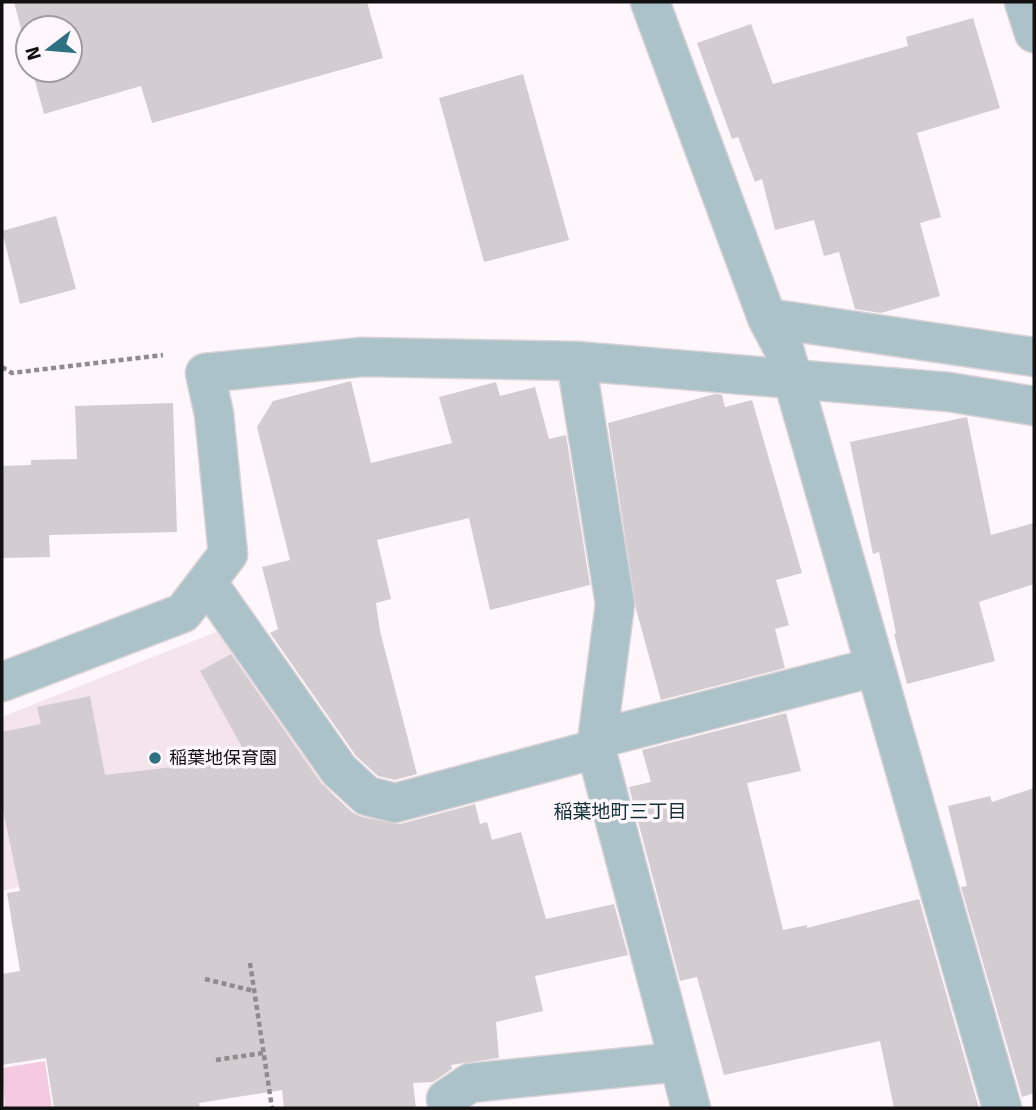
<svg xmlns="http://www.w3.org/2000/svg" width="1036" height="1110" viewBox="0 0 1036 1110" font-family="Signika,'Noto Sans JP',sans-serif">
	<style>
		.built { fill: #f4e5ed }
		.green { fill: #f4cae0 }
		.building { fill: #d3ccd0 }
		.lines { fill: none; stroke-linecap: round; stroke-linejoin: round }
		.minor-casing { stroke: #d9d2d6; stroke-width: 41 }
		.path { stroke: #918b8e; stroke-width: 4.5; stroke-dasharray: 5 3.5; stroke-linecap: butt }
		.minor { stroke: #abc2c9; stroke-width: 38 }
		.poi-dot { fill: #2e7182; stroke: #fff7fb; stroke-width: 2.5 }
		.labels { text-anchor: middle; dominant-baseline: central; stroke-width: 7; stroke-linejoin: round; paint-order: stroke }
		.poi-label { font-size: 18px; fill: #131012; stroke: #fff7fb; text-anchor: start }
		.neighbourhood-label { font-size: 19px; fill: #103038; stroke: #fff7fb }
	</style>
	<rect width="100%" height="100%" fill="#fff7fb"/>
	<path class="built" d="M 226,628 L 336,800 L 134,861 L 2,891 L 2,717 Z"/>
	<path class="green" d="M 45,1061 L 52,1108 L 5,1108 L 2,1068 Z"/>
	<path class="building" d="M 14,2 L 367,2 L 383,58 L 152,123 L 141,86 L 44,114 L 32,70 L 70,70 L 70,28 L 28,28 L 28,55 Z
		M 973,18 L 1000,108 L 917,133 L 941,217 L 920,223 L 940,296 L 881,313 L 855,309 L 839,252 L 824,256 L 814,220 L 775,230 L 762,179 L 755,182 L 738,137 L 732,139 L 697,43 L 751,24 L 773,84 L 908,46 L 906,37 Z
		M 523,74 L 569,240 L 484,262 L 439,98 Z
		M 56,216 L 76,289 L 20,304 L 2,231 Z
		M 351,381 L 371,463 L 452,443 L 439,397 L 496,382 L 500,396 L 535,387 L 549,439 L 566,435 L 590,585 L 490,610 L 469,518 L 377,540 L 391,599 L 376,603 L 380,631 L 417,774 L 395,780 L 378,776 L 356,756 L 270,633 L 278,629 L 262,567 L 290,560 L 257,427 L 273,401 Z
		M 715,394 L 722,395 L 725,407 L 752,400 L 802,573 L 776,580 L 789,625 L 775,629 L 785,668 L 661,700 L 636,609 L 608,423 Z
		M 173,403 L 177,532 L 49,535 L 50,557 L 2,558 L 2,466 L 31,465 L 31,460 L 77,459 L 75,406 Z
		M 967,417 L 991,535 L 1034,523 L 1034,584 L 979,602 L 995,661 L 907,684 L 894,634 L 896,633 L 879,552 L 873,554 L 850,442 Z
		M 231,654 L 321,783 L 352,812 L 362,817 L 400,824 L 475,804 L 480,824 L 487,822 L 492,840 L 521,832 L 546,919 L 614,904 L 628,955 L 535,976 L 543,1011 L 496,1022 L 499,1058 L 451,1065 L 452,1069 L 433,1082 L 413,1083 L 416,1108 L 284,1108 L 282,1090 L 199,1103 L 200,1108 L 54,1108 L 46,1058 L 2,1065 L 2,974 L 20,971 L 7,893 L 20,891 L 2,805 L 2,732 L 41,724 L 37,707 L 90,696 L 105,775 L 248,758 L 200,671 Z
		M 786,713 L 801,771 L 747,783 L 783,930 L 807,925 L 807,928 L 919,899 L 979,1108 L 894,1108 L 880,1041 L 724,1075 L 697,977 L 680,981 L 629,787 L 651,782 L 642,750 Z
		M 1034,788 L 1034,1093 L 1022,1097 L 961,887 L 967,886 L 948,806 L 990,796 L 992,802 Z"/>
	<g class="lines">
		<defs>
			<path id="minor" d="M 650,2 L 767,318 L 785,352 L 1002,1108
				M 1024,2 L 1034,33
				M 767,318 L 1034,357
				M 576,361 L 615,604 L 596,749 L 691,1108
				M 207,582 L 339,770 L 367,796 L 395,803 L 596,749
				M 2,682 L 183,613 L 228,554 L 214,414 L 205,373 L 362,357 L 576,361 L 949,392 L 1034,406
				M 597,739 L 875,667
				M 446,1099 L 470,1083 L 678,1062"/>
		</defs>
		<use href="#minor" class="minor-casing"/>
		<path class="path" d="M 2,367 L 12,373 L 163,355
			M 250,963 L 272,1108
			M 205,979 L 254,991
			M 216,1060 L 263,1053"/>
		<use href="#minor" class="minor"/>
	</g>
	<circle class="poi-dot" cx="155" cy="758" r="7"/>
	<g class="labels">
		<g class="poi-label">
			<text x="169" y="758">稲葉地保育園</text>
		</g>
		<g class="neighbourhood-label">
			<text x="620" y="812">稲葉地町三丁目</text>
		</g>
	</g>
	<rect width="1036" height="1110" fill="none" stroke="#131012" stroke-width="7"/>
	<g transform="translate(49 49) rotate(254)"><circle r="33" fill="#fff7fb" stroke="#a19b9e" stroke-width="2"/>
	<path d="M0-5L12 26L0 18L-12 26Z" fill="#2e7182"/>
	<text y="-10" font-size="19" font-weight="bold" text-anchor="middle" fill="#131012">N</text>
	</g>
</svg>
